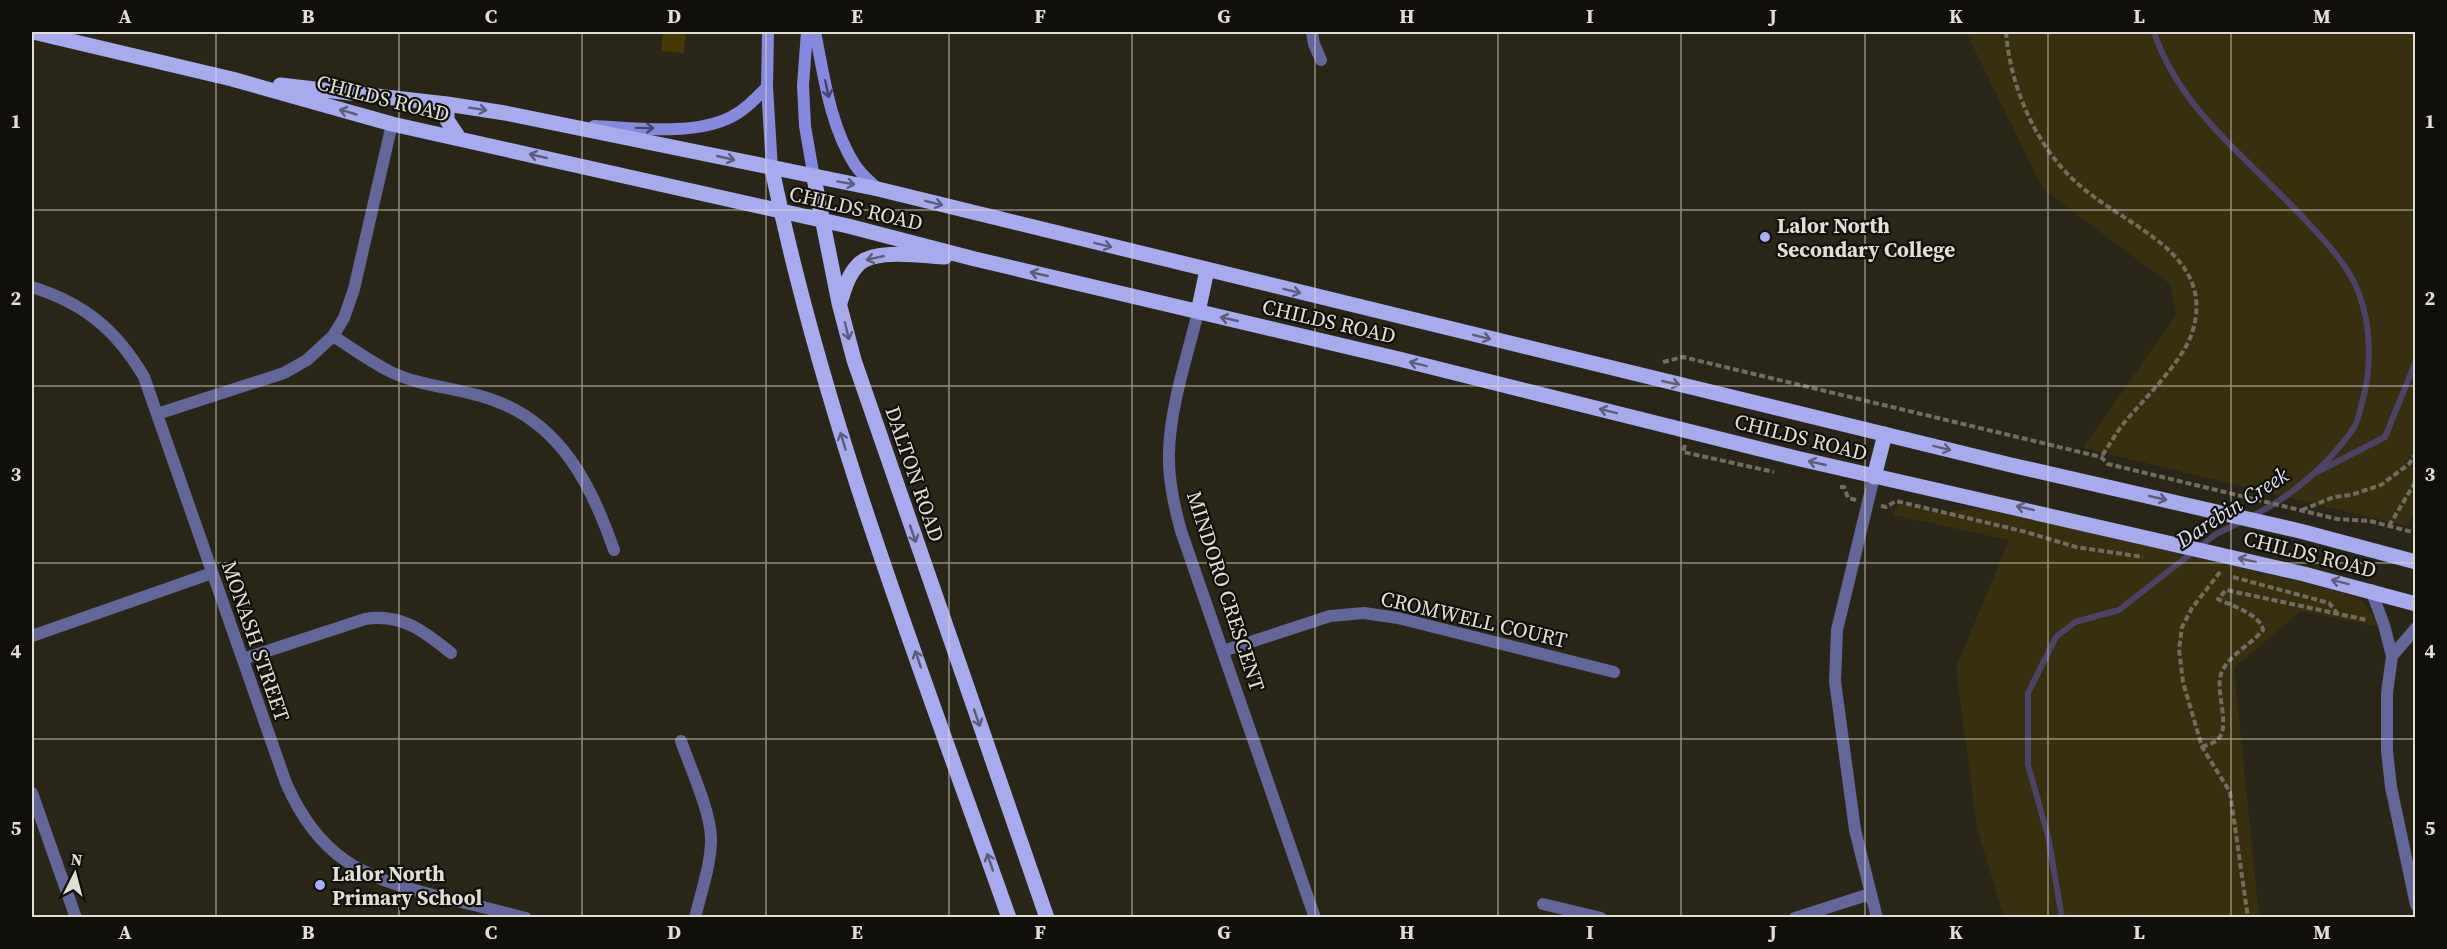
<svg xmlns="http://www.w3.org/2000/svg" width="2447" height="949" viewBox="0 0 2447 949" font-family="'Source Serif 4',serif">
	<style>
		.green { fill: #372f0e }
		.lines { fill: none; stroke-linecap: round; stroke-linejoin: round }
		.stream { stroke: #4c4366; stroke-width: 6 }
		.building { fill: #453900 }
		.path { stroke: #716e61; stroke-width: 4; stroke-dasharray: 6 3; stroke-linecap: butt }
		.minor { stroke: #63669a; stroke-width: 12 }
		.secondary { stroke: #8689de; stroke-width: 12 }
		.primary { stroke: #a7abed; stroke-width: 15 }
		.oneway { stroke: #454669 }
		.oneway2 { stroke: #5c5d7b }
		.grid { fill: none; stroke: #e0ded5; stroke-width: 1.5; stroke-opacity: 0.55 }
		.poi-dot { fill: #abaffb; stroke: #100f09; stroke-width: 2 }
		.labels { text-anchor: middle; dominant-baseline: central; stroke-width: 4.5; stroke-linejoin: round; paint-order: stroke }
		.street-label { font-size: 21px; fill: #e0ded5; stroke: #100f09 }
		.poi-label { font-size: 21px; font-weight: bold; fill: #e0ded5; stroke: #100f09; text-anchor: start }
		.water-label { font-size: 22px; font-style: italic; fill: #dfe1f8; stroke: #100f09 }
		.neatline { fill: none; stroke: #e0ded5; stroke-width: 2 }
		.grid-label { font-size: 20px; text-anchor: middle; font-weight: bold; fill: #e0ded5 }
	</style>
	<rect width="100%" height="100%" fill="#292617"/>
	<path class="green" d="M 1966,32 L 2415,32 L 2416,508 L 2407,526 L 2083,448 L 2176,315 L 2170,284 L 2043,189 Z
		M 1898,504 L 1942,513 L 1977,508 L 2047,522 L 2321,587 C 2355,597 2364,592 2378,627 L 2301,611 L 2234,668 L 2259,917 L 2004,917 L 1977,828 L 1956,668 L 2009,540 L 1893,515 Z"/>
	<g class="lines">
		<path class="stream" d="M 2154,32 C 2180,112 2255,164 2310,225 C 2328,244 2348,266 2358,291 C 2371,324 2372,365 2363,399 C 2360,408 2359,421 2353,429 C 2329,464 2289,499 2250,517
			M 2317,472 L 2385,437 L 2416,361
			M 2062,918 L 2048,836 L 2028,765 L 2028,693 L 2056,637 L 2075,622 L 2119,610 L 2216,534 L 2241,522"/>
	</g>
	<path class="building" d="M 663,32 L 686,32 L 684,53 L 661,51 Z"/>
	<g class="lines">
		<path class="path" d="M 2006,32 C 2010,86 2036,147 2078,184 C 2124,226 2218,253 2192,333 C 2183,361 2144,399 2124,423 C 2116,433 2109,446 2101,457
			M 1663,362 L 1683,357 L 2101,457 L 2108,464 L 2337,519 L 2370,521 L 2416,533
			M 1685,445 L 1683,452 L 1774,472
			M 1840,487 L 1844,487 L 1848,498 L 1856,500
			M 1881,506 L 1886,507 L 1896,501 L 2026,532 L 2076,547 L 2143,557
			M 2302,510 L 2334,497 L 2351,495 L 2381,485 L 2409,464 L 2416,453
			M 2389,526 L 2416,481
			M 2220,572 L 2192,608 L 2182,627 L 2179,649 L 2183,682 L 2202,747 L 2230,792 L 2248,918
			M 2233,577 L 2329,603 L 2337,613
			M 2202,747 C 2207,745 2215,743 2218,739 C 2231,726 2215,692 2221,674 C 2227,656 2251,645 2263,630 C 2260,614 2232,606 2218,599 L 2226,590 L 2367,620"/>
		<path class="minor" d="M 1312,32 L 1314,44 L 1321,60
			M 32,287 C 83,303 116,329 144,377 L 286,783 C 319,858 361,877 437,896 C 466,903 496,910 526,918
			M 1198,312 C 1187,358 1170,406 1169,453 C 1168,480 1174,506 1181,531 L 1315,918
			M 333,336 C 352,348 371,362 391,372 C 422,387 460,388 493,400 C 561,424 592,486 614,550
			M 157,414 L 284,373 L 307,360 L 333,336 L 344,318 L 354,289 L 392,124
			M 1874,477 L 1837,630 L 1835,681 L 1855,830 L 1877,918
			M 2371,590 L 2384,625 L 2392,656 L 2387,693 L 2387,751 L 2391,787 L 2416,905
			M 32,636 L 212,573
			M 1223,651 L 1330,616 L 1364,613 L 1398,618 L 1614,672
			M 2392,656 L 2416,628
			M 243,659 L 365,619 C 401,613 424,631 451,653
			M 681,741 C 690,767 711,812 711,839 C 711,865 701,892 695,918
			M 32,793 L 76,918
			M 1543,904 L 1601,918
			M 1795,918 L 1870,894"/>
		<path class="secondary" d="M 768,32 L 767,87 L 772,169
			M 807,32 L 803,85 L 805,126 L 814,178
			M 815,32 C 824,76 830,126 855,165 C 861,174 870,182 878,189
			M 594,126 C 635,128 694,136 731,117 C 745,110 756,98 767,87"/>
		<path class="primary" d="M 33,32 L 232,79 L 392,124 L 848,226 L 975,259 L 1399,359 L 1800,459 L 2304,574 L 2416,604
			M 280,85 L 447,104 L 505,113 L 878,189 L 2011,465 L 2300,531 L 2416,562
			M 447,104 L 447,120 L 459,138
			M 772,169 C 825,426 922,671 1009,918
			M 814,178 L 839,303 L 854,360 L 1047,918
			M 840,303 C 844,290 848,275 858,265 C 873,248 923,256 945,257
			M 1198,312 L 1207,270
			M 1874,477 L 1885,434"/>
	</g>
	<defs><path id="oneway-shaft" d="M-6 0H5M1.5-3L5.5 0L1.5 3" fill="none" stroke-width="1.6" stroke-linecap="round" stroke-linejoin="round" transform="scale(1.5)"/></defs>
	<g class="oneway">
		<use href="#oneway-shaft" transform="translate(827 89) rotate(78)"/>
		<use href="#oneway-shaft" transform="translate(645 128) rotate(1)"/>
	</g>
	<g class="oneway2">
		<use href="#oneway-shaft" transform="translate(478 109) rotate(9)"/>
		<use href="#oneway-shaft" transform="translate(348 112) rotate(-164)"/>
		<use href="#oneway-shaft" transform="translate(538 156) rotate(-167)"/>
		<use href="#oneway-shaft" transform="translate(726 158) rotate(13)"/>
		<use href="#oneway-shaft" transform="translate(846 183) rotate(10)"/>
		<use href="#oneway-shaft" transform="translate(934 203) rotate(14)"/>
		<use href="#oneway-shaft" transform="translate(1103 245) rotate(14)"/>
		<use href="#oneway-shaft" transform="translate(875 258) rotate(167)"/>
		<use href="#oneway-shaft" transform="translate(1039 274) rotate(-167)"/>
		<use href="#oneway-shaft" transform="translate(1292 291) rotate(14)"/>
		<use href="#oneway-shaft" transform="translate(1229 319) rotate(-167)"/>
		<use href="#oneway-shaft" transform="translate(847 331) rotate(76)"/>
		<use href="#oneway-shaft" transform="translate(1482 337) rotate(14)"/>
		<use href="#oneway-shaft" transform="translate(1418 364) rotate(-166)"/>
		<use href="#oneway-shaft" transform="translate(1671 383) rotate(13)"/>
		<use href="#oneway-shaft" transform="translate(1608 411) rotate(-166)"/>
		<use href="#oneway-shaft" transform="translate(843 441) rotate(-107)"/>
		<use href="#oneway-shaft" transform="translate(1942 448) rotate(14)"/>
		<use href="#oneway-shaft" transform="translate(1817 463) rotate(-167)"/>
		<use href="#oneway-shaft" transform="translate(2158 498) rotate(13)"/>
		<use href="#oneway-shaft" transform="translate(2025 508) rotate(-167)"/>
		<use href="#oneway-shaft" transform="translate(913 534) rotate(71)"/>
		<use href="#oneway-shaft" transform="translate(2247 560) rotate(-167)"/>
		<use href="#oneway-shaft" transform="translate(2340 582) rotate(-166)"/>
		<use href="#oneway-shaft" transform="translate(918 659) rotate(-109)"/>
		<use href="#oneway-shaft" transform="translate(977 718) rotate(71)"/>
		<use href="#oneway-shaft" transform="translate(990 862) rotate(-109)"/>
	</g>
	<path class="grid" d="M 216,32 L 216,918M 399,32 L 399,918M 582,32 L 582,918M 766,32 L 766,918M 949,32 L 949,918M 1132,32 L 1132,918M 1315,32 L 1315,918M 1498,32 L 1498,918M 1681,32 L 1681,918M 1865,32 L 1865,918M 2048,32 L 2048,918M 2231,32 L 2231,918M 32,210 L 2416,210M 32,386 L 2416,386M 32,563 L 2416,563M 32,739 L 2416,739"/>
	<g class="poi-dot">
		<circle cx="1765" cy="237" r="6"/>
		<circle cx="320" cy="885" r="6"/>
	</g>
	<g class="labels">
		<g class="street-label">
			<text transform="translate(383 98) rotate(14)">CHILDS ROAD</text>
			<text transform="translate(856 208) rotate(13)">CHILDS ROAD</text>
			<text transform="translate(1329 321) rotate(13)">CHILDS ROAD</text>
			<text transform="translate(1801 437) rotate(14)">CHILDS ROAD</text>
			<text transform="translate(915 474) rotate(71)">DALTON ROAD</text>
			<text transform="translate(2310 554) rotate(14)">CHILDS ROAD</text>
			<text transform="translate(1226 591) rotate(72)">MINDORO CRESCENT</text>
			<text transform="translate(1474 619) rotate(13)">CROMWELL COURT</text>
			<text transform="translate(256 641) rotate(71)">MONASH STREET</text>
		</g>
		<g class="poi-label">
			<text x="1777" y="225">Lalor North<tspan x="1777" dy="24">Secondary College</tspan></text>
			<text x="332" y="873">Lalor North<tspan x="332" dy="24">Primary School</tspan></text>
		</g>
		<g class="water-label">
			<text transform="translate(2232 507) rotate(-33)">Darebin Creek</text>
		</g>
	</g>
	<rect width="2447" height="949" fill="none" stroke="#100f09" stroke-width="66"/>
	<g transform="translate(75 874) rotate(6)" stroke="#100f09" stroke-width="4.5" paint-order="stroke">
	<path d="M0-4.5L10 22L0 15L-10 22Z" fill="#e0ded5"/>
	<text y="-9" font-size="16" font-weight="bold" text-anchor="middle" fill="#e0ded5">N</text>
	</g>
	<rect x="33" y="33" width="2381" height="883" class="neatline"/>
	<g class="grid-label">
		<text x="125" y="23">A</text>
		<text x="308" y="23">B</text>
		<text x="491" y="23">C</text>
		<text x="674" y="23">D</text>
		<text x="857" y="23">E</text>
		<text x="1040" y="23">F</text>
		<text x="1224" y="23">G</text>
		<text x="1407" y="23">H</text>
		<text x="1590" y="23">I</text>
		<text x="1773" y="23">J</text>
		<text x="1956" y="23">K</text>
		<text x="2139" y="23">L</text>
		<text x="2322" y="23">M</text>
		<text x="16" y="128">1</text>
		<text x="2430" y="128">1</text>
		<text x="16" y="305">2</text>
		<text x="2430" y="305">2</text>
		<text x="16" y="481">3</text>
		<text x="2430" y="481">3</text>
		<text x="16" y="658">4</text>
		<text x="2430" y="658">4</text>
		<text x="16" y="835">5</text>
		<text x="2430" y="835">5</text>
		<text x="125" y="939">A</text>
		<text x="308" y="939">B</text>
		<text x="491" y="939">C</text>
		<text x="674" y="939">D</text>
		<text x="857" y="939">E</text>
		<text x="1040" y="939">F</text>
		<text x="1224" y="939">G</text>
		<text x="1407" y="939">H</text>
		<text x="1590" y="939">I</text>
		<text x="1773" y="939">J</text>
		<text x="1956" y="939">K</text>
		<text x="2139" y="939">L</text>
		<text x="2322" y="939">M</text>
	</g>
</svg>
